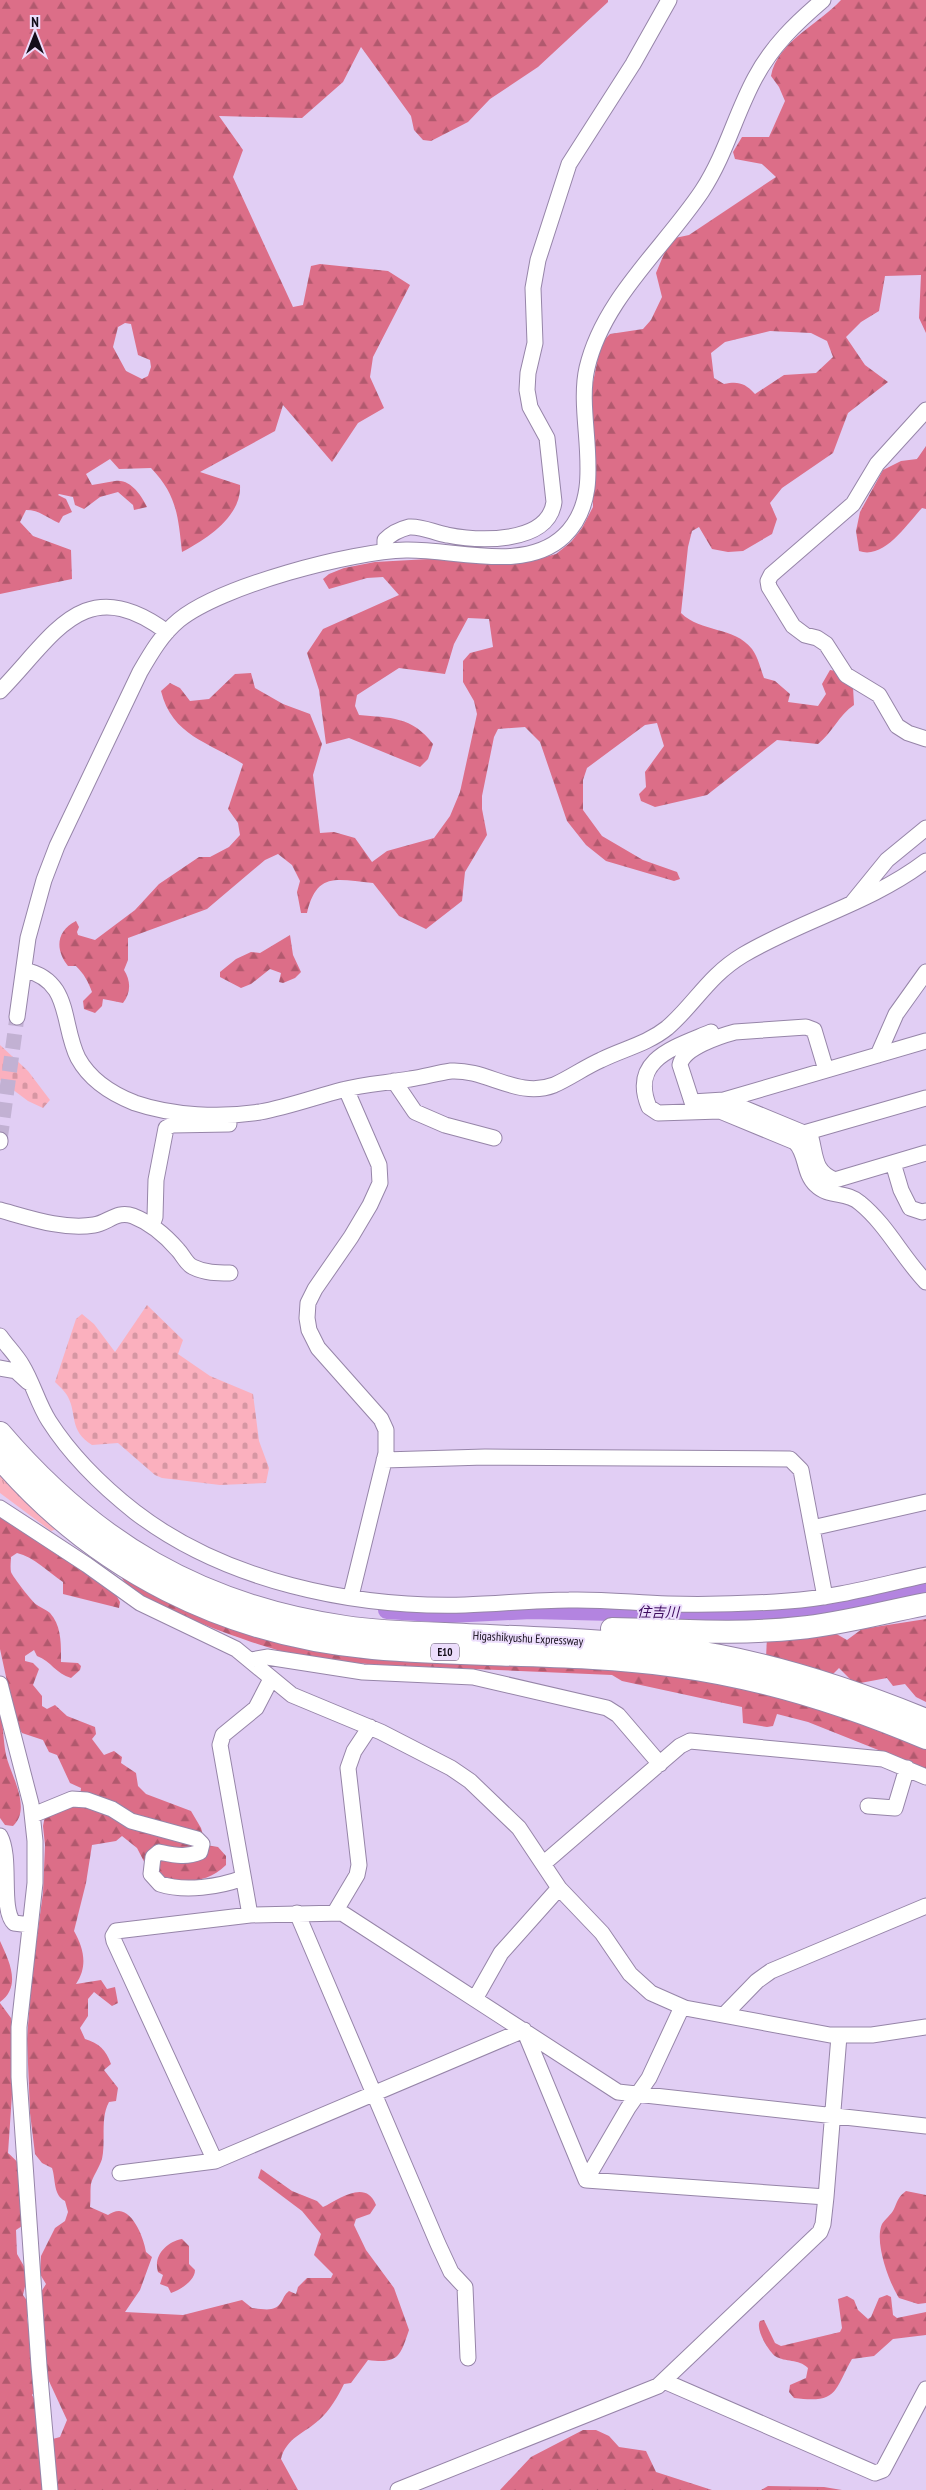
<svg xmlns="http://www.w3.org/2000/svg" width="926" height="2490" viewBox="0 0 926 2490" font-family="'PT Sans Narrow','Noto Sans JP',sans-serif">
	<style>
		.grass { fill: url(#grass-tufts) }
		.forest { fill: url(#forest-firs); fill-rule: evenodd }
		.cemetery { fill: url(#cemetery-stones) }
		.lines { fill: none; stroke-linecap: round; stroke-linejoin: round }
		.river { stroke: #b384e0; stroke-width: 18 }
		.minor-tunnel { stroke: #c2b1d3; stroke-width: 15; stroke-dasharray: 15 8; stroke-linecap: butt }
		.minor-casing { stroke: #9685a8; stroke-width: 17 }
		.highway-casing { stroke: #9685a8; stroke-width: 24 }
		.minor { stroke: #fff; stroke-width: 15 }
		.highway { stroke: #fff; stroke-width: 22 }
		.labels { text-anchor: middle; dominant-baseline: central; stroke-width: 4; stroke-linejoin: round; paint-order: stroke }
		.shield { fill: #ecddfc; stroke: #554b5e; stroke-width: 1 }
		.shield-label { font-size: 11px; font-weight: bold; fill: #140d1a }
		.street-label { font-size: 12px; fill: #140d1a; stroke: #ecddfc }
		.water-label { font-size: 14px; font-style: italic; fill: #3d0a5e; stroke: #ecddfc }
	</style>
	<defs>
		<pattern id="grass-tufts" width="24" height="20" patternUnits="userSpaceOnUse" patternTransform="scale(1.25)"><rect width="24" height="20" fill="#fbb0be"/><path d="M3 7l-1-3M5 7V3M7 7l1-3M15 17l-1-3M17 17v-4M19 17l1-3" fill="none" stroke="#d696a3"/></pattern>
		<pattern id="forest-firs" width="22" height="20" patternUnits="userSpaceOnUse" patternTransform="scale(1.25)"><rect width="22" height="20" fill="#dc6e88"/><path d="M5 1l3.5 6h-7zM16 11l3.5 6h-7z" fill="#b1596e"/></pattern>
		<pattern id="cemetery-stones" width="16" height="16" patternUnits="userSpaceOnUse" patternTransform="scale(1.25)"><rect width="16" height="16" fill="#fbb0be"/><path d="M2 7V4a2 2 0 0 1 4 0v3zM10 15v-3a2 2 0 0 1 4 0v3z" fill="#d696a3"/></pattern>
	</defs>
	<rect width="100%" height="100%" fill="#e1cef4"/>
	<path class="grass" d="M 0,1475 L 57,1529 L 51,1531 L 0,1493 Z"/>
	<path class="forest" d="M 0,0 L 608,0 L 608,2 L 538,67 L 490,99 L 468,122 L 431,141 L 423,140 L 414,130 L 411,116 L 361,47 L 343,82 L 302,118 L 219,116 L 243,150 L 233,177 L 293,307 L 303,305 L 311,266 L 320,264 L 388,271 L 410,285 L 373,357 L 370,377 L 384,408 L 358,423 L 332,462 L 283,405 L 275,431 L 200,472 L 240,485 C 242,516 207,539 182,552 C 178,516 177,495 151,468 L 119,469 L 110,459 L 86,474 L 92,485 C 100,484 107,482 115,481 C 130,478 142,496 147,507 L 134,510 L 133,505 L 118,492 L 100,497 L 84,509 L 75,505 L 73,497 L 59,494 L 58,495 L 66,499 L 72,512 L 63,516 L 59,523 C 47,518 40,510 26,510 L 20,522 L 33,536 L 71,550 L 72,579 L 0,594 ZM 125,323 L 131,324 L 138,355 L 150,360 L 151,367 L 148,376 L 142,379 L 126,371 L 113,347 L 118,327 Z
		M 841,0 L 926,0 L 926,333 L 919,318 L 921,275 L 885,276 L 879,311 L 861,322 L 846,337 L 865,365 L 888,382 L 848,413 L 833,453 L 782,488 L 770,503 L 777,519 L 772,534 L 743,551 L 728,552 L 712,549 L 699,527 L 692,531 L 688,547 L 681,613 C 701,633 734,626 752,649 C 758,657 761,670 764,678 L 775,681 L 790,694 L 788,702 L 818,706 L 826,694 L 822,684 L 830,670 L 836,671 L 853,687 L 854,705 C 839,715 832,733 818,744 L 777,740 L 707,795 L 655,807 L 641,801 L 639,794 L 646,787 L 645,772 L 664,746 L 657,723 L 645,725 L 587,768 L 583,780 L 583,810 L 602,836 L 643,860 L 677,872 L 680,879 L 674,881 L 606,861 L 586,845 L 567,821 L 540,742 L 525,727 L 498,729 L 494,737 L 482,796 L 482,809 L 487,835 L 465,872 L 462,901 L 426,929 L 399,916 L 373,883 C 337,880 317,871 307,913 L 301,913 L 297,892 L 300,881 L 292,865 L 278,854 L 265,860 L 207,909 L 128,938 L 128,960 L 124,970 C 131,981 131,993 123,1003 L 103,999 L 102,1006 L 95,1013 L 84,1009 L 83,1001 L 92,992 C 88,981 84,974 76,966 L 68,966 C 55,950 56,931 76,921 L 79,927 L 77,932 L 78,935 L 95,940 L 135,910 L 159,884 L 199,857 L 210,857 L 229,847 L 240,835 L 238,823 L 228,809 L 243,764 C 209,742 172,736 161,691 L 170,683 L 180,688 L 190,701 L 209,699 L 235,674 L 251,673 L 255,688 L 283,704 L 310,714 L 322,744 L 313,775 L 320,833 L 334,832 L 355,838 L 372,862 L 387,851 L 434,838 L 450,816 L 460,792 L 477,714 L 474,701 L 463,682 L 463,661 L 470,653 L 493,647 L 489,619 L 468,618 L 454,644 L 445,674 L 399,668 L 357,695 L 355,706 L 359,715 C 390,718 412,716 433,744 L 428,759 L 420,767 L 349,738 L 326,744 L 319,690 L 307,653 L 323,629 L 399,595 L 383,577 L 367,578 L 329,589 L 323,579 L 329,574 L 344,568 L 375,562 L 429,559 L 527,562 L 556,554 L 571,542 L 582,528 L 593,507 L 591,392 L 601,343 L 610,334 L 643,329 L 651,320 L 662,297 L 656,273 L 666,249 L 675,238 L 689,235 L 776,177 L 762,164 L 735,159 L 733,152 L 742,137 L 769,137 L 785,101 L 779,87 L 771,76 C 777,42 819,24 841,0 ZM 770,331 L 811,333 L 827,341 L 833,357 L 816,373 L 784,375 L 755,394 C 745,383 738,381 724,384 L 714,378 L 711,353 L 725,342 Z
		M 926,446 L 926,509 L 922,508 C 907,524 884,560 859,551 L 856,531 L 860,512 L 883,470 L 901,461 L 917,459 Z
		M 290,935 L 293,955 L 301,972 L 295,978 L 283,983 L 279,982 L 281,973 L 270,969 L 251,984 L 241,988 L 220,977 L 220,972 L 236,959 L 251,952 L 260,953 Z
		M 0,1514 L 114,1591 L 120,1602 L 119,1608 L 63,1594 L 63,1582 C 48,1572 34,1557 17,1553 L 11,1557 C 11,1561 10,1567 11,1572 C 13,1577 32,1602 37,1605 C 41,1608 47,1610 50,1613 C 62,1626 61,1646 61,1662 L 78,1663 L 81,1666 L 80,1670 L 71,1678 C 56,1674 51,1661 37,1656 L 34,1650 L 25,1656 L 25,1661 L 33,1663 L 39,1669 L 33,1685 L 42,1696 L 42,1706 L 47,1709 L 55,1705 L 67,1716 L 95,1727 L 96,1734 L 92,1739 L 104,1755 L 114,1751 L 122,1757 L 121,1763 L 136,1773 L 138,1786 L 146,1794 L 191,1811 L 201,1828 L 206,1845 L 218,1847 L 226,1856 L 226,1865 C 205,1886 177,1883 151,1875 L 137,1848 L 122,1836 L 116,1841 L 92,1845 L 86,1883 L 74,1931 C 84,1949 88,1966 76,1984 L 101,1980 L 107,1989 L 115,1987 L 118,2003 L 112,2006 L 94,1992 L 88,1999 L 88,2016 L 80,2028 L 85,2039 C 99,2043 106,2050 111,2064 L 104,2070 L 118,2088 L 116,2101 L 109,2102 C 100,2118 106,2141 102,2159 C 100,2166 92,2178 91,2184 C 90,2190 91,2199 90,2207 L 108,2215 C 111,2213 115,2211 119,2211 C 134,2212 144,2239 146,2252 L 152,2257 L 140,2290 L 125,2312 L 183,2315 L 242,2300 L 252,2308 C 264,2309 275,2313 282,2301 C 284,2297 285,2294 289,2291 L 296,2294 L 298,2287 L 307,2278 L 331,2278 L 333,2274 L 314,2255 L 321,2234 L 302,2211 L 258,2178 L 261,2169 L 292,2191 L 317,2201 L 323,2207 C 338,2200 366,2178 376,2205 L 370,2214 L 356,2219 L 354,2225 L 366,2250 L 394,2288 L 409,2330 C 400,2357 398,2364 368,2360 L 351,2383 L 344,2384 C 337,2398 330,2410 319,2420 C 305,2433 286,2438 281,2459 L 298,2490 L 0,2490 L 0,2003 L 11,2018 L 14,2065 L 8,2153 C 19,2163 26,2169 18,2184 L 24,2192 L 25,2224 L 16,2230 L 17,2254 L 25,2268 L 27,2278 L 23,2295 L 30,2305 L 27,2318 L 38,2387 L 32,2395 L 40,2409 L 49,2440 L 60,2437 L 67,2420 L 48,2379 L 42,2337 L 45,2331 L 42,2326 L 38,2297 L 46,2284 L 40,2274 L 41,2256 L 55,2228 L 65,2221 L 68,2212 L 65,2201 C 53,2195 56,2180 52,2168 L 42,2163 L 35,2154 L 30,2113 L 27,2039 L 32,1973 L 43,1893 L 45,1845 L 43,1826 L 45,1816 L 62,1806 L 79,1806 L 81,1788 L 70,1783 L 57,1755 L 49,1752 L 43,1740 L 22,1733 L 16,1723 L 0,1649 Z
		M 120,1573 L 567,1664 L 756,1684 L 926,1747 L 926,1769 L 808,1722 L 777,1714 L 773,1726 L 767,1727 L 743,1723 L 742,1707 L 622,1681 L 612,1675 L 380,1665 C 347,1662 313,1660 281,1651 C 254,1644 123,1600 120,1573 Z
		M 926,1619 L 926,1702 L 916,1697 L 905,1684 L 893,1686 L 887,1678 L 855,1684 L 839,1668 L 832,1675 L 766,1658 L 767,1637 L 833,1632 L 847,1640 L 862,1629 Z
		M 0,1704 C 3,1721 3,1739 6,1755 C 11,1776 32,1808 13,1826 L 5,1825 L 0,1818 Z
		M 0,1941 C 9,1961 22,1986 0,2002 Z
		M 906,2191 L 926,2195 L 926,2303 L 918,2304 L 899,2298 C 889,2282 874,2242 882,2224 C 885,2219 891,2215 894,2209 C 898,2200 898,2197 906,2191 Z
		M 182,2239 L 189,2246 L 189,2264 L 195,2270 C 195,2281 180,2290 171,2293 L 168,2287 L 160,2284 L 163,2275 L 158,2272 C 153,2256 166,2242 182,2239 Z
		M 887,2295 L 891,2297 L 893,2315 L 897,2318 L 926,2312 L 926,2335 L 893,2339 L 874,2356 L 852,2359 C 834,2390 839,2404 794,2398 L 789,2392 L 790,2385 L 806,2378 L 808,2368 C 798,2358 786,2363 775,2356 C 768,2350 755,2329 760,2321 L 764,2320 L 775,2343 L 781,2346 L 840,2332 L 842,2328 L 838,2299 L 847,2296 L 854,2300 L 858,2310 L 868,2319 L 871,2317 L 879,2298 Z
		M 583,2430 L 596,2430 L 609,2436 L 619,2447 L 646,2451 L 656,2472 L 712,2490 L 500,2490 L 531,2457 Z
		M 768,2486 L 824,2487 L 842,2490 L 761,2490 Z"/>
	<path class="cemetery" d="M 0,1045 L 28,1071 L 50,1100 L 43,1108 L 28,1101 L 0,1080 Z
		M 147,1305 L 183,1340 L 178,1354 L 210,1376 L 253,1394 L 259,1441 L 269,1468 L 266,1483 L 220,1485 L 162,1478 L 155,1475 L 118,1443 L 92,1445 C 69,1431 77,1414 68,1397 C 65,1391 59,1386 55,1382 L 76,1319 L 82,1314 L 94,1324 L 115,1352 Z"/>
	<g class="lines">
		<path class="river" d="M 387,1610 L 449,1614 L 531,1610 L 737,1615 L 785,1614 L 837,1607 L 926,1588"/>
		<path class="minor-tunnel" d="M 0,1140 L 17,1017"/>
		<defs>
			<path id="minor" d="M 926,410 L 877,464 L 853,504 L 771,575 L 768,581 L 769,587 L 793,626 L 805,635 L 817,638 L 826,644 L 846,675 L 879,695 L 897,726 L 908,733 L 926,739
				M 385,551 L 385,540 C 391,534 401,529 409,527 C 423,526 434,533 447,535 C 477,541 548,545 554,502 L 547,438 L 530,407 L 527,390 L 528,373 L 535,343 L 533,288 L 538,260 L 569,164 L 633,64 L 669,0
				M 0,691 C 54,636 84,570 167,632
				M 852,903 L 887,860 L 926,828
				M 24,970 C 72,980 61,1024 78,1058 C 90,1080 112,1094 135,1103 C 173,1116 221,1118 260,1112 C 288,1107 315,1097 342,1090 C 364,1084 387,1083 410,1079 C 424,1077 437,1073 451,1071 C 487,1069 518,1099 554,1085 C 570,1078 585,1067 601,1060 C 623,1049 647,1044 667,1028 C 695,1004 708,976 743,955 C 802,920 871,903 926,861
				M 17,1017 L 28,938 L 44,880 L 57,846 L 140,672 C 151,653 162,634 179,620 C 221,586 352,551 406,550 C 456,549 525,573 564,536 C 609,493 575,421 587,368 C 603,299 664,248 702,191 C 726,154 735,115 755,78 C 772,46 796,23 823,0
				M 711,1032 C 676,1047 629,1059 649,1107 L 658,1113 L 720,1111 L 795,1142 C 807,1153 803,1173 816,1185 C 829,1198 847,1191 860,1203 C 887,1225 902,1257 926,1282
				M 878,1055 L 896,1014 L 926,972
				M 826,1070 L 814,1030 L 806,1027 L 735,1032 C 720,1036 683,1048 680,1065 L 692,1102 L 724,1100 L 926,1041
				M 394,1081 L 415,1112 L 445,1125 L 494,1138
				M 346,1089 L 379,1165 L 380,1183 L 370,1205 L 351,1237 L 315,1289 L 308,1303 L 307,1318 L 309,1330 L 318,1348 L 381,1419 L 386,1430 L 386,1453 L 351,1596
				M 724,1100 L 804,1133 L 811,1138 C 816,1157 814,1172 835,1180 L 926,1153
				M 804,1133 L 926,1098
				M 0,1142 L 0,1140
				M 893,1163 L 901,1190 L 910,1208 L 922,1212 L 926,1211
				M 0,1210 C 29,1218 63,1230 94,1225 C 108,1223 117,1210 133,1216 C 151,1223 165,1235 178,1250 C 183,1255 186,1264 193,1267 C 205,1273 217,1273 230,1273
				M 152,1225 L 155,1217 L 156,1180 L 166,1128 L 172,1125 L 229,1124
				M 0,1336 C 7,1346 16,1355 22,1365 C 33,1383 38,1404 49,1421 C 72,1457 102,1486 135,1512 C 225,1581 352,1608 465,1605 C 500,1604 534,1600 569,1600 C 602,1599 635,1603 668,1604 C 708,1605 748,1604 788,1601 C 835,1598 880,1585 926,1575
				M 0,1368 L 16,1371 L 28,1382
				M 384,1460 L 485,1457 L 790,1459 L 801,1470 L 825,1597
				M 0,1508 L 87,1565 L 140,1603 L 236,1649 L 292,1695 L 381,1732 L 451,1768 L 470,1781 L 519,1828 L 559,1888 L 602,1933 L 630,1974 L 651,1993 L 685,2008 L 830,2035 L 872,2035 L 926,2027
				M 812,1528 L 926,1502
				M 251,1660 L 267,1657 L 363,1672 L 473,1677 L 607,1708 L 618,1715 L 660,1764
				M 0,1684 L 31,1804 L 35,1841 L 35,1883 L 19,2027 L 19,2077 L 39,2366 L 50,2490
				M 868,1806 L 895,1808 L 907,1768
				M 33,1815 L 72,1799 L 87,1800 L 112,1809 L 131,1821 L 197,1839 L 202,1844 L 200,1852 C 186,1858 174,1855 159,1852 L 153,1857 L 151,1874 L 160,1884 C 185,1892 219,1887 243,1878
				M 0,1836 C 12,1858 0,1909 14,1923 L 30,1925
				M 543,1864 L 680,1746 L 690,1741 L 883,1759 L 926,1777
				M 335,1912 L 357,1875 L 359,1865 L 348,1768 L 354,1751 L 370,1727
				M 297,1913 L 438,2244 L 451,2272 L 465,2287 L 468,2358
				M 250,1915 L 220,1745 L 223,1735 L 256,1708 L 271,1679
				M 475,1999 L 501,1953 L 559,1888
				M 724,2015 L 757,1981 L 771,1971 L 926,1906
				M 215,2161 L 114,1941 L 113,1936 L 116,1931 L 250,1915 L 342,1913 L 618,2092 L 926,2126
				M 120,2173 L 215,2161 L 524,2030 L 586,2180 L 826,2197
				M 586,2180 L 628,2108 L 649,2078 L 682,2007
				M 664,2381 L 875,2473 L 883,2470 L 926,2389
				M 398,2490 L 658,2386 L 820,2232 L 823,2224 L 826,2197 L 839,2036"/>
			<path id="highway" d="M 0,1433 C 94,1543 201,1606 345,1627 C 378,1632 412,1633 445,1634 C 522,1638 600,1639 676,1649 C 762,1660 845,1687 926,1720
				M 0,1458 C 96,1570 226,1635 373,1648 C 474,1657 576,1652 677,1666 C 764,1678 846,1704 926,1738
				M 612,1629 C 675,1630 736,1635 799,1628 C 841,1624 884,1612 926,1604"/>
		</defs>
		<use href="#minor" class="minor-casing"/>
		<use href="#highway" class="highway-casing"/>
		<use href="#minor" class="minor"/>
		<use href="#highway" class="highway"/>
	</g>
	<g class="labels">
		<rect class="shield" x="431" y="1643.5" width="28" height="17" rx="4"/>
		<g class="shield-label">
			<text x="445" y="1652">E10</text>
		</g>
		<g class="street-label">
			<text transform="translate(528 1638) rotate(3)">Higashikyushu Expressway</text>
		</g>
		<g class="water-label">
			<text transform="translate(658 1612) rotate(1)">住吉川</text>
		</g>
	</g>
	<g transform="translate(35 35)" stroke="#ecddfc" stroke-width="4" paint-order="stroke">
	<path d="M0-4L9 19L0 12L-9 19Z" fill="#140d1a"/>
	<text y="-8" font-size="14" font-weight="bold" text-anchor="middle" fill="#140d1a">N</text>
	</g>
</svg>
